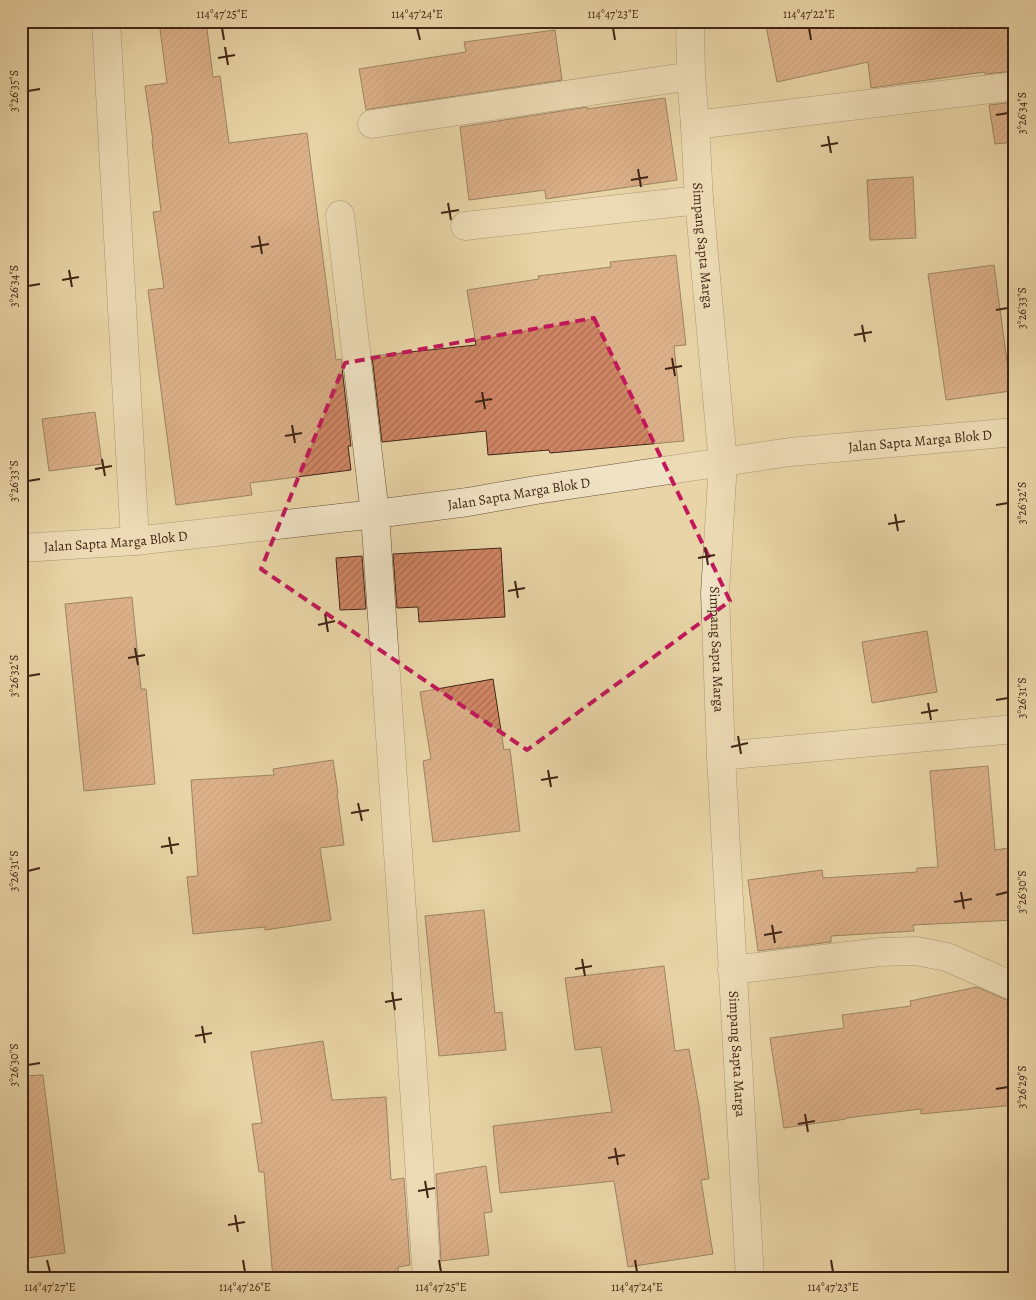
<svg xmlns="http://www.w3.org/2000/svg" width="1036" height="1300" viewBox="0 0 1036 1300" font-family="Alegreya,serif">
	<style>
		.building { fill: url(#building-hatch); stroke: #412615 }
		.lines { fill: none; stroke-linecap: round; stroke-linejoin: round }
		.minor-casing { stroke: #6b5239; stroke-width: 29 }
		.minor { stroke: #f0e3c5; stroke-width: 28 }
		.marked { fill: none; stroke: #c2185b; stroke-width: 4; stroke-dasharray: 10 6; stroke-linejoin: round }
		.ticks { fill: none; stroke: #412615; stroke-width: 2 }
		.labels { text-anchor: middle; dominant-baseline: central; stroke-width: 4.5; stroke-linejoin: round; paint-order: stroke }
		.street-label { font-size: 14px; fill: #412615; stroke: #f0e3c5 }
		.neatline { fill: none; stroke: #412615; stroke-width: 2 }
		.ticks-label { font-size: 12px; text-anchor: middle; fill: #412615 }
	</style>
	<defs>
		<pattern id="building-hatch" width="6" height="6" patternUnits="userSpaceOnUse" patternTransform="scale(1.25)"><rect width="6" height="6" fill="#cf8564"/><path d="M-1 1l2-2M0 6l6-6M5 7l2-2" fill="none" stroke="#aa6d51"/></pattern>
	</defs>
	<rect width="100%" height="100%" fill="#e8d4a6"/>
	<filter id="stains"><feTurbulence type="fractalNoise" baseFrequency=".004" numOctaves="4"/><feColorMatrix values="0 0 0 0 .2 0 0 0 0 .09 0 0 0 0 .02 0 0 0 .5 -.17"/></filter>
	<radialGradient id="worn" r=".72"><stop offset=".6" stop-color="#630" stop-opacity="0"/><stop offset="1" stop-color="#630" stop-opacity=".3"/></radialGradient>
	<path class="building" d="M 159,21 L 206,21 L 213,77 L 220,76 L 229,143 L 307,133 L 336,360 L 341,359 L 351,446 L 348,446 L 351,470 L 250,483 L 252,495 L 176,505 L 148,290 L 164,288 L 153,212 L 161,211 L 152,141 L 153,141 L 145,86 L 167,83 Z
		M 765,21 L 1015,21 L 1015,71 L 985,74 L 984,72 L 871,88 L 868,62 L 777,82 Z
		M 555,30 L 562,80 L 370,109 L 366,110 L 359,69 L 466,52 L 464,42 Z
		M 665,98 L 677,180 L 546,199 L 545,190 L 469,200 L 460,127 L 587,107 L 587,109 Z
		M 1015,102 L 1015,142 L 995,144 L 989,105 Z
		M 913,177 L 916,238 L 870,240 L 867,180 Z
		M 676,255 L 686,345 L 674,346 L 684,441 L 550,453 L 549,450 L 488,455 L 486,431 L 382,442 L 372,356 L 476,345 L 467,290 L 539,279 L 538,276 L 611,267 L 610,262 Z
		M 994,265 L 1011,391 L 946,400 L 928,274 Z
		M 95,412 L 102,464 L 49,471 L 42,419 Z
		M 501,548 L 505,617 L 419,622 L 418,607 L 397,608 L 393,554 Z
		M 362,556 L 366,609 L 340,610 L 336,558 Z
		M 132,597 L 141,689 L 146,689 L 155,784 L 84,791 L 65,604 Z
		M 927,631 L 937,692 L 872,703 L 862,642 Z
		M 493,679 L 504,750 L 510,749 L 520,831 L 433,842 L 423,761 L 431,759 L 420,692 Z
		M 333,760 L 338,793 L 337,793 L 344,845 L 320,848 L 331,920 L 265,930 L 265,927 L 193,934 L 187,877 L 198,876 L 191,780 L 274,775 L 273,769 Z
		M 988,766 L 995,850 L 1015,847 L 1015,920 L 913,925 L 914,931 L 831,936 L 831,942 L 758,951 L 748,880 L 822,870 L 823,878 L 917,872 L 917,868 L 938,867 L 930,771 Z
		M 484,910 L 495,1013 L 502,1012 L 506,1050 L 439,1056 L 425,916 Z
		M 664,966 L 675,1051 L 689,1049 L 699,1106 L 709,1179 L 701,1180 L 713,1254 L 628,1267 L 614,1181 L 500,1193 L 493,1126 L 612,1112 L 601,1047 L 575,1050 L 565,978 Z
		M 977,987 L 1009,1001 L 1015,1002 L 1015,1105 L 921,1114 L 921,1109 L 846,1118 L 846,1119 L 784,1128 L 770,1038 L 844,1028 L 842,1015 L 911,1006 L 910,1001 Z
		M 323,1041 L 332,1100 L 386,1097 L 391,1180 L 404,1178 L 410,1265 L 398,1267 L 399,1279 L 273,1279 L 264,1172 L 259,1172 L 252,1124 L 262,1123 L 251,1052 Z
		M 43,1075 L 65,1253 L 21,1259 L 21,1076 Z
		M 486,1166 L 492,1212 L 484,1213 L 489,1255 L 441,1261 L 436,1174 Z"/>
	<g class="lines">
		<defs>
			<g id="minor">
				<path d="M 106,21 L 135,541"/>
				<path id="s1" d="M 690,21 L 691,76 L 695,125 L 699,200 L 723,463 L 715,593 L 721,756 L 750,1279"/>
				<path d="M 372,124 L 691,76"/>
				<path d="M 695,125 L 1015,86"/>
				<path d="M 340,215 L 375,514 L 427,1279"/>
				<path d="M 465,226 L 699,200"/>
				<path id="s2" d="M 21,548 L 135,541 L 375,514 L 468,502 L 536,490 L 790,452 L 1015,432"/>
				<path d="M 721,756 L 1015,729"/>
				<path d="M 732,970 L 880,952 L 916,951 L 947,957 L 1015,987"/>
			</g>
		</defs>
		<use href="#minor" class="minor-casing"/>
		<use href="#minor" class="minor"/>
	</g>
	<path d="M0 0H1036V1300H0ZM 594,318 L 730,601 L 527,750 L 261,569 L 345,363 Z" fill="#e8d4a6" fill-opacity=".55" fill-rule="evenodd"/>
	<path class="marked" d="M 594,318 L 730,601 L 527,750 L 261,569 L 345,363 Z"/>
	<path class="ticks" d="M 222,28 L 224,40M 417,28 L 420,40M 613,28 L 615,40M 809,28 L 811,40M 225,47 L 228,65M 218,58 L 235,55M 28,91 L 40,89M 996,115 L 1008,113M 828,136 L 831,153M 821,146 L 838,143M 638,169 L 641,187M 631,180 L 648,177M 448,203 L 451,220M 441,213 L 459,210M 259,236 L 262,254M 251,247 L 269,244M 69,270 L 72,287M 62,280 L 79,277M 28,286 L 40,284M 996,310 L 1008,308M 862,325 L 865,342M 854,335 L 872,332M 672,358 L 675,376M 665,369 L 682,366M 482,392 L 485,409M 475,402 L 492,399M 292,425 L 295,443M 285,436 L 302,433M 102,459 L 105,476M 95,469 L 112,466M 28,481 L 40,479M 996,505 L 1008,503M 895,514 L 898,531M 888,524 L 905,521M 705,547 L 708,565M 698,558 L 715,555M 515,581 L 518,598M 508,591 L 525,588M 325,614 L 328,632M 318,625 L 335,621M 135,648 L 138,665M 128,658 L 145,655M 28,676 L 40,674M 996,700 L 1008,698M 928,703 L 931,720M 921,713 L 938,710M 738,736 L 741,754M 731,747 L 748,743M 548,770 L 551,787M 541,780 L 558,777M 358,803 L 362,821M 351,813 L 369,810M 169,837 L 172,854M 161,847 L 179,844M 28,871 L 40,868M 961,892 L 964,909M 996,895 L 1008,892M 954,902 L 972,899M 772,925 L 775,943M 764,935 L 782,932M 582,959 L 585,976M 575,969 L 592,966M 392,992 L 395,1010M 385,1002 L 402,999M 202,1026 L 205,1043M 195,1036 L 212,1033M 28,1065 L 40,1063M 996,1089 L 1008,1087M 805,1114 L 808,1132M 798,1124 L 815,1121M 615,1148 L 618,1165M 608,1158 L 625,1155M 425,1181 L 428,1198M 418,1191 L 435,1188M 235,1215 L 238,1232M 228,1225 L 245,1222M 47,1260 L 50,1272M 243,1260 L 245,1272M 439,1260 L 441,1272M 635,1260 L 637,1272M 831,1260 L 833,1272"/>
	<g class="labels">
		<g class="street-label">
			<text stroke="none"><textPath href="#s1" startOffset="225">Simpang Sapta Marga</textPath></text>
			<text stroke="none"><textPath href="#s2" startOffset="906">Jalan Sapta Marga Blok D</textPath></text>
			<text stroke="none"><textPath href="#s2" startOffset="501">Jalan Sapta Marga Blok D</textPath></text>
			<text stroke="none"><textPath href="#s2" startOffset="95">Jalan Sapta Marga Blok D</textPath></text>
			<text stroke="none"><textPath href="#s1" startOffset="630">Simpang Sapta Marga</textPath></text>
			<text stroke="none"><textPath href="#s1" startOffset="1035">Simpang Sapta Marga</textPath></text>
		</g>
	</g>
	<rect width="1036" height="1300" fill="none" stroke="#e8d4a6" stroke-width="55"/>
	<rect x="28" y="28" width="980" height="1244" class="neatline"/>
	<g class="ticks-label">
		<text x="222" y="18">114°47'25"E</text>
		<text x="417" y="18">114°47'24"E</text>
		<text x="613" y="18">114°47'23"E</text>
		<text x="809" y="18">114°47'22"E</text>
		<text transform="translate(14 91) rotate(-90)" y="4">3°26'35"S</text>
		<text transform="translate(1022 113) rotate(-90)" y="4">3°26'34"S</text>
		<text transform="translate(14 286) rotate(-90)" y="4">3°26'34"S</text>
		<text transform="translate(1022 308) rotate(-90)" y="4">3°26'33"S</text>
		<text transform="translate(14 481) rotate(-90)" y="4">3°26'33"S</text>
		<text transform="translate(1022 503) rotate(-90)" y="4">3°26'32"S</text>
		<text transform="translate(14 676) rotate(-90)" y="4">3°26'32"S</text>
		<text transform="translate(1022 698) rotate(-90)" y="4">3°26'31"S</text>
		<text transform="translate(14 871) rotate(-90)" y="4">3°26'31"S</text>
		<text transform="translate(1022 892) rotate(-90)" y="4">3°26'30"S</text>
		<text transform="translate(14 1065) rotate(-90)" y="4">3°26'30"S</text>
		<text transform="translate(1022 1087) rotate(-90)" y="4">3°26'29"S</text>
		<text x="50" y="1291">114°47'27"E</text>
		<text x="245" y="1291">114°47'26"E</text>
		<text x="441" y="1291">114°47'25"E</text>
		<text x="637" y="1291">114°47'24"E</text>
		<text x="833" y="1291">114°47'23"E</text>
	</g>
	<rect width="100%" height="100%" filter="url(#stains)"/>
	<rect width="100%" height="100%" fill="url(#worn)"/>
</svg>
